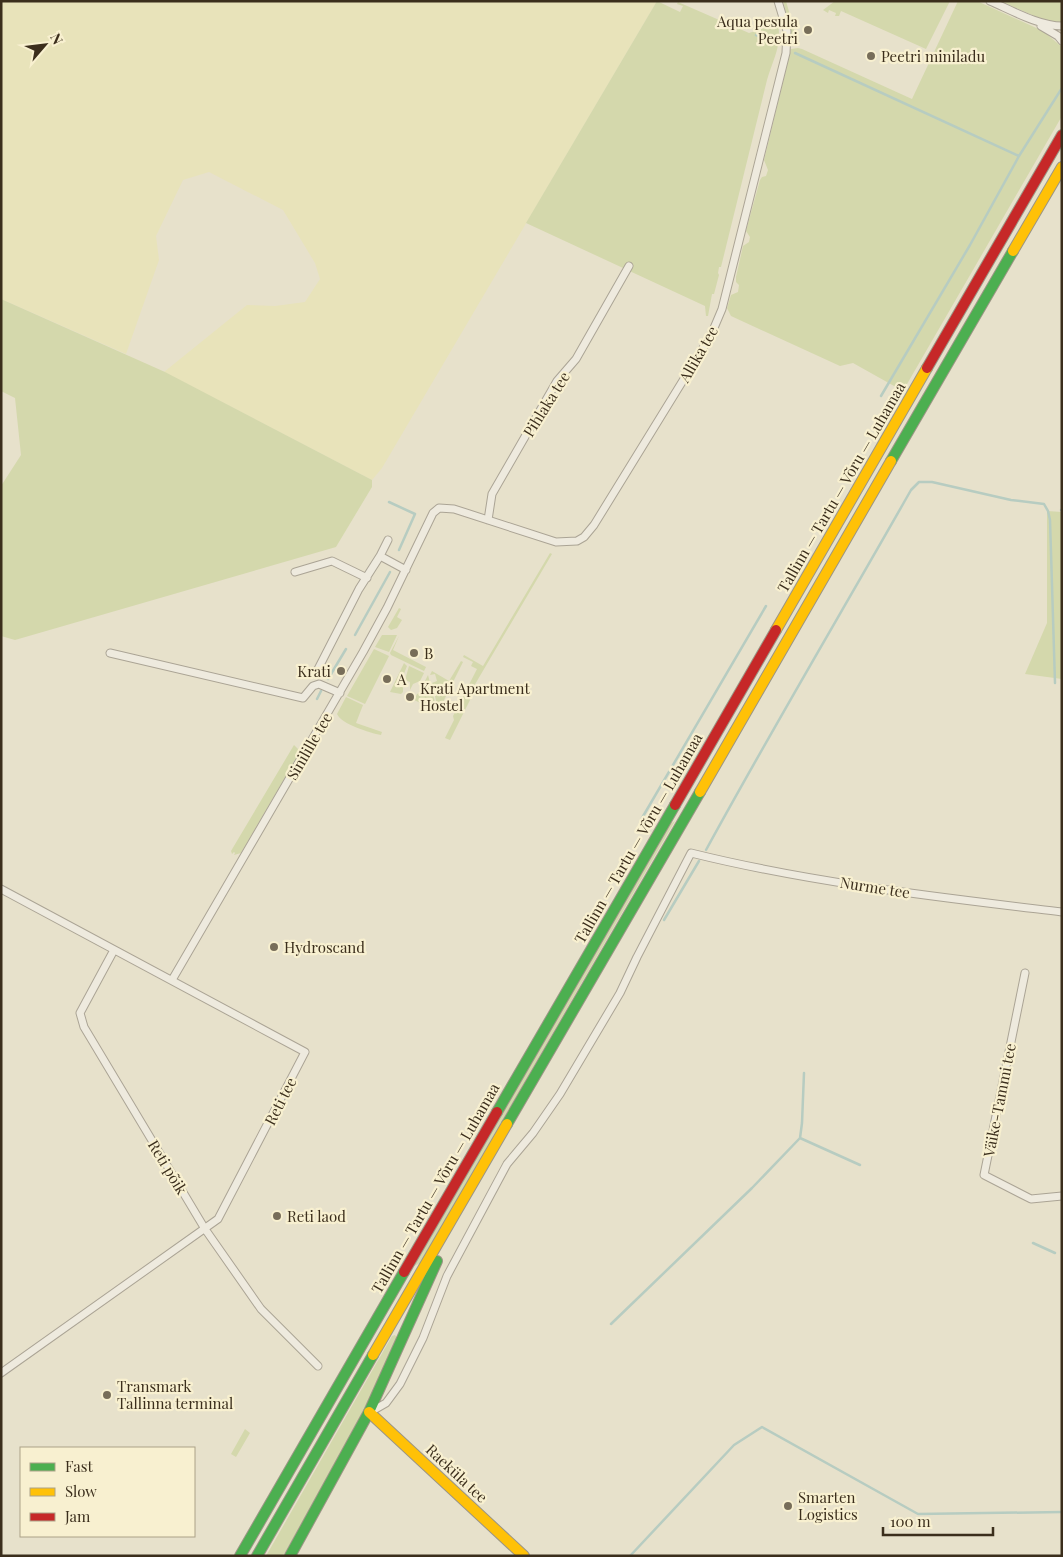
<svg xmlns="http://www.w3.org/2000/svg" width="1063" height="1557" viewBox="0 0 1063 1557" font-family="'Playfair Display',serif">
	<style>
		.farmland { fill: #e8e3ba }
		.green { fill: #d4d8ac }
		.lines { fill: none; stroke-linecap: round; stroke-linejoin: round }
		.stream { stroke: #b7ccc1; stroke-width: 2.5 }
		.street-casing { stroke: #aba495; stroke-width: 9 }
		.fast-casing { stroke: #9b9585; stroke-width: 12 }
		.slow-casing { stroke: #9b9585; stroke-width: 12 }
		.jam-casing { stroke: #9b9585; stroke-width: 12 }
		.street { stroke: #eeeade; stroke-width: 7 }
		.fast { stroke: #4caf50; stroke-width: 10 }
		.slow { stroke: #ffc107; stroke-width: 10 }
		.jam { stroke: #c62828; stroke-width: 10 }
		.poi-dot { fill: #776d59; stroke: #f8f0d0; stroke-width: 2 }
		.labels { text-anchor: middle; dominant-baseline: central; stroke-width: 4.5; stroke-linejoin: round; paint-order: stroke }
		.poi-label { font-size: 15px; fill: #3b2e1c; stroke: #f8f0d0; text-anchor: start }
		.street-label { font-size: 15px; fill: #3b2e1c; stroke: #f8f0d0 }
	</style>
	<rect width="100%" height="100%" fill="#e7e1cb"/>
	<path class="farmland" d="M 1,1 L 657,1 L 382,468 L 372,480 L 164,372 L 247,305 L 275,306 L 305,302 L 320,279 L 315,263 L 283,210 L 209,172 L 183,180 L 156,236 L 159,260 L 126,354 L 1,299 Z"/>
	<path class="green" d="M 657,1 L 680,12 L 683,6 L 677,4 L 678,2 L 749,33 L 778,24 C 782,46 773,59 767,80 L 721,267 L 719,267 L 718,273 L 719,275 L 714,294 L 712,294 L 708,316 L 706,316 L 705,306 L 526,223 Z
		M 783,1 L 786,1 L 797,40 L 792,38 Z
		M 835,1 L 950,1 L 926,49 L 841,11 L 839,16 L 835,16 L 836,13 L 829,10 L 828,13 L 823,10 Z
		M 958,1 L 977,1 L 1043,31 L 1062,47 L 1062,116 L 903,391 L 853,363 L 840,366 L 731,316 L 727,308 L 731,295 L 738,292 L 739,285 L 736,282 L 736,277 L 743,246 L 749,242 L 750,237 L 746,231 L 747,227 L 760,180 L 762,177 L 766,176 L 768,170 L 764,160 L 791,49 L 798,48 L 802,49 L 912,99 Z
		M 1000,1 L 1062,1 L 1062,23 L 1046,21 Z
		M 1,299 L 165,372 L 372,480 L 372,487 L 336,547 L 15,640 L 1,636 L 1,486 L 21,455 L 15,398 L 1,391 Z
		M 1047,511 L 1062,512 L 1062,679 L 1025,674 L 1047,623 Z
		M 550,553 L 552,554 L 474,686 L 473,689 L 475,690 L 450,740 L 445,738 L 454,720 L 453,716 L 477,669 L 471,666 L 473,662 L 463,657 L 464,655 L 483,666 Z
		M 399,608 L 401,609 L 397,617 L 402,620 L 397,628 L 391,630 L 388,627 Z
		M 382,635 L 397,635 L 389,652 L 375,647 Z
		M 399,636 L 393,650 L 426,667 L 424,671 L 391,655 L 390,653 Z
		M 374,649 L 389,656 L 365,704 L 347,696 Z
		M 461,661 L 463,662 L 440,708 L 437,705 L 432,683 L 437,681 L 435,674 L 430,675 L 432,671 L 449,681 Z
		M 404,663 L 407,666 L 403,676 L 403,692 L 401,694 L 390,692 Z
		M 409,666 L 424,673 L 420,681 L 413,684 L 410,690 L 410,682 L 405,680 Z
		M 428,675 L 436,706 L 434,709 L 414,700 L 417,694 L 423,691 L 424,683 Z
		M 346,697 L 363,705 L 356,723 L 382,732 L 381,735 C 370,733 341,724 337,714 Z
		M 294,745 L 298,749 L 298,755 L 241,853 L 234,855 L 235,853 L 234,852 L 232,854 L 231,851 Z
		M 675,821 L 420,1263 L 414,1266 L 670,824 Z
		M 395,1335 L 397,1338 C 365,1414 324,1484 283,1556 L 266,1556 L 392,1336 Z
		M 245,1429 L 250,1433 L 236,1457 L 231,1454 Z"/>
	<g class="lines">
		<path class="stream" d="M 756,35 L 777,44
			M 795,53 L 1019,156
			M 881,396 L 970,245 L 1019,156 L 1062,88
			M 389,502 L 415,514 L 399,550
			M 1061,510 L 1062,510
			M 355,635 L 390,572
			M 328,679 L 346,649
			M 317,699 L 321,691
			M 642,818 L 766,606
			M 706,850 C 772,729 843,610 911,490 L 919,482 L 932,482 L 1011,500 L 1044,504 L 1048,511 L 1050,520 L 1055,683
			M 664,920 L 699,861
			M 800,1138 L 860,1165
			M 1033,1243 L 1055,1253
			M 611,1324 L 752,1188 L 800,1138 L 802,1123 L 804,1073
			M 630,1556 L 734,1445 L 762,1427 L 918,1514 L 1062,1512"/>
		<defs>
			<path id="street" d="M 990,1 C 1011,10 1039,26 1062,26
				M 1041,26 L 1058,36 L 1062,41
				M 488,520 L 492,494 L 557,381 L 576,359 L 629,266
				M 388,540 L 380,556 L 406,570
				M 295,572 L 332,561 L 367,578
				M 110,653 L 303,698 L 313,686 L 319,684 L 340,693
				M 318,669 L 359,589 L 380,556
				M 1,889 L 305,1052 L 218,1219 L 1,1373
				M 114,950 L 80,1013 L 84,1027 L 205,1229 L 261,1309 L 318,1366
				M 1025,973 L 984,1175 L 1031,1199 L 1062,1196
				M 172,980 L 363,652 L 387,608 L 433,513 L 439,508 L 454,509 L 556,542 L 577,541 L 584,537 L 594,525 L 711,335 L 722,309 L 786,53 L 787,31 L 778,1
				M 372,1411 L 386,1403 L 400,1384 L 423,1338 L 447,1276 L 507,1164 L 533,1133 L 560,1094 L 620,993 L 637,957 L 691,853 C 812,883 938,897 1062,912"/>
			<path id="fast" d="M 891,461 L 1013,251
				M 497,1112 L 675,805
				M 507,1124 L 700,792
				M 240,1556 L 404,1272
				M 257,1556 L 373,1355
				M 290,1556 L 369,1412 L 437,1261"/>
			<path id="slow" d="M 1013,251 L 1062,167
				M 776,630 L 927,368
				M 700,792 L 891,461
				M 373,1355 L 507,1124
				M 369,1412 L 524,1556"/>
			<path id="jam" d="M 927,368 L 1062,135
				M 675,805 L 776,630
				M 404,1272 L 497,1112"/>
		</defs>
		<use href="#street" class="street-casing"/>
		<use href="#fast" class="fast-casing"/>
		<use href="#slow" class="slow-casing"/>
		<use href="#jam" class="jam-casing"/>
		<use href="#street" class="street"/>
		<use href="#fast" class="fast"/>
		<use href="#slow" class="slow"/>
		<use href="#jam" class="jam"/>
	</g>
	<g class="poi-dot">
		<circle cx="808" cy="30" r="5"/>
		<circle cx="871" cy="56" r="5"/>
		<circle cx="414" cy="653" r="5"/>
		<circle cx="341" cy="671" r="5"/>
		<circle cx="387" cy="679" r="5"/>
		<circle cx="410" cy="697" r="5"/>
		<circle cx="274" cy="947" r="5"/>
		<circle cx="277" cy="1216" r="5"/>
		<circle cx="107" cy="1395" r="5"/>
		<circle cx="788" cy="1506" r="5"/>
	</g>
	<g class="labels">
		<g class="poi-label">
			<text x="798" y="21" text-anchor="end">Aqua pesula<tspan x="798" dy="17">Peetri</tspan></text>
			<text x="881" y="56">Peetri miniladu</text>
			<text x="424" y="653">B</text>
			<text x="331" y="671" text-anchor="end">Krati</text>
			<text x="397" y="679">A</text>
			<text x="420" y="688">Krati Apartment<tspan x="420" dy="17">Hostel</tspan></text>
			<text x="284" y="947">Hydroscand</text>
			<text x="287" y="1216">Reti laod</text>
			<text x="117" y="1386">Transmark<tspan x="117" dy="17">Tallinna terminal</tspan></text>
			<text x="798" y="1497">Smarten<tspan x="798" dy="17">Logistics</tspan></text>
		</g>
		<g class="street-label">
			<text transform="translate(698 354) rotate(-60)">Allika tee</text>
			<text transform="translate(546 404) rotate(-58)">Pihlaka tee</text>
			<text transform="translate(841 487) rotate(-60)">Tallinn — Tartu — Võru — Luhamaa</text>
			<text transform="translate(309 746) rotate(-60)">Sinilille tee</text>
			<text transform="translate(638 838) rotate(-60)">Tallinn — Tartu — Võru — Luhamaa</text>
			<text transform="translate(875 887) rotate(9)">Nurme tee</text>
			<text transform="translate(999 1100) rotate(-79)">Väike-Tammi tee</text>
			<text transform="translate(280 1101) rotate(-63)">Reti tee</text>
			<text transform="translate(168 1167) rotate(59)">Reti põik</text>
			<text transform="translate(435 1188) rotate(-60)">Tallinn — Tartu — Võru — Luhamaa</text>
			<text transform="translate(457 1473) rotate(43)">Raeküla tee</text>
		</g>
	</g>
	<rect width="1063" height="1557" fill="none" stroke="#3b2e1c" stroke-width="5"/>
	<rect x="20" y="1447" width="175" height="90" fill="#f8f0d0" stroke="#aca288"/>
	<rect x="30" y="1463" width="25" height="8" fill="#4caf50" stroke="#aca288"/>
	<text x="65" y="1472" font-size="15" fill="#3b2e1c">Fast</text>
	<rect x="30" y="1488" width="25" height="8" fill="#ffc107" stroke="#aca288"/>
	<text x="65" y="1497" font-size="15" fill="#3b2e1c">Slow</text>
	<rect x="30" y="1513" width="25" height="8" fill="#c62828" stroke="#aca288"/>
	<text x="65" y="1522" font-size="15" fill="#3b2e1c">Jam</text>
	<g transform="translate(45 45) rotate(62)" stroke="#f8f0d0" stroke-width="4" paint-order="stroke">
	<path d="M0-4L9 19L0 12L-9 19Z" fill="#3b2e1c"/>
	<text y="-8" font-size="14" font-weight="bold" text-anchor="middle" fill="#3b2e1c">N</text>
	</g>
	<path d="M883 1527v8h110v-8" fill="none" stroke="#3b2e1c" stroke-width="2.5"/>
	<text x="890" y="1527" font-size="15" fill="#3b2e1c" stroke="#f8f0d0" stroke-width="4" paint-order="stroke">100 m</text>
</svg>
